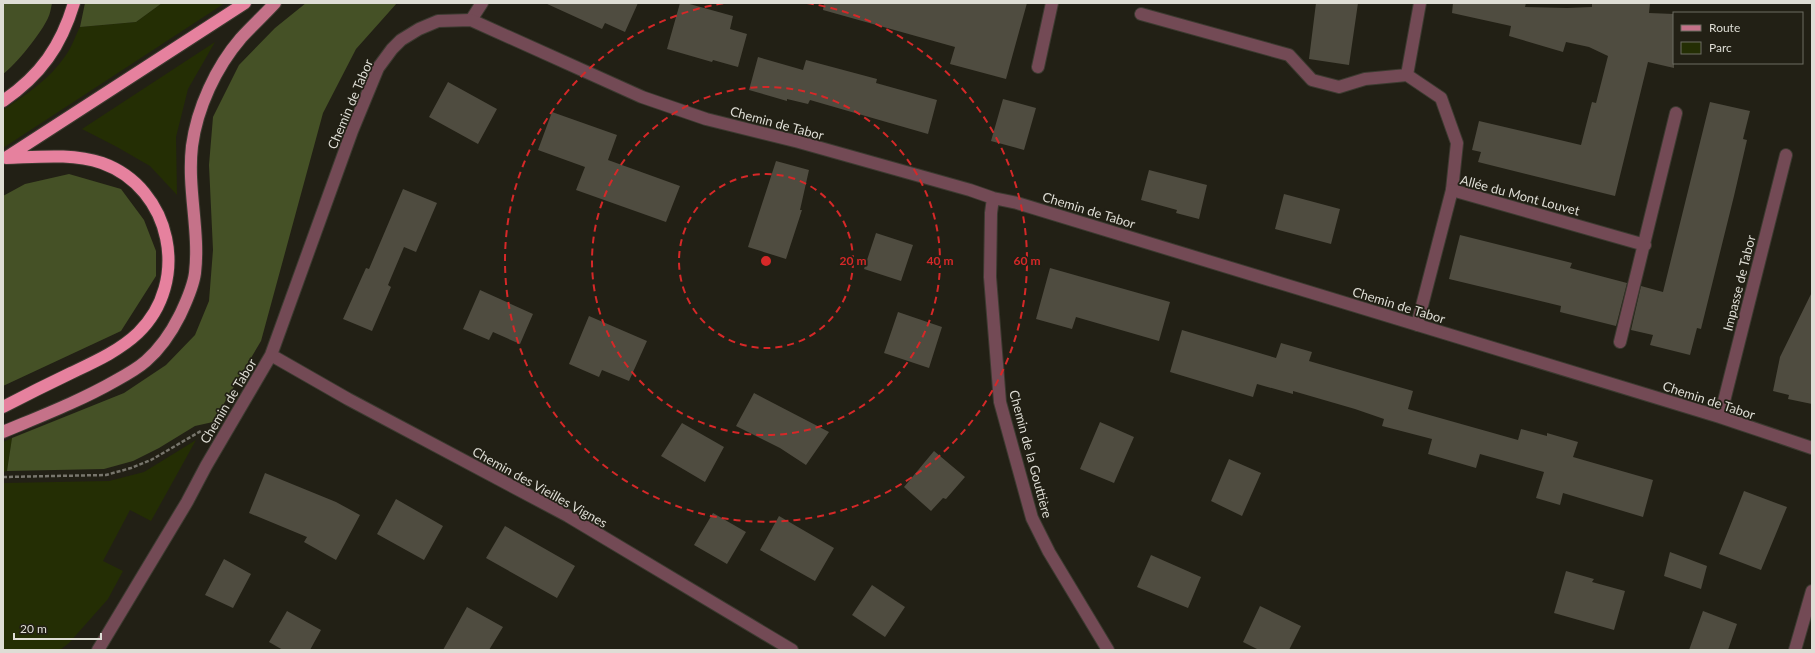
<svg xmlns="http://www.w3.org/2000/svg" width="1815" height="653" viewBox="0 0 1815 653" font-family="Lato,sans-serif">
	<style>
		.green { fill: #242e04 }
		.forest { fill: #455126 }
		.building { fill: #4f4c40 }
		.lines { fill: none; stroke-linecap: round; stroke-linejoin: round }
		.lane-casing { stroke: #3c3a30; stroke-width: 14 }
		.street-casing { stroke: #3c3a30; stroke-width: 14 }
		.primary-casing { stroke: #3c3a30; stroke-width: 14 }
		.highway-casing { stroke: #3c3a30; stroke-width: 14 }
		.path { stroke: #77756c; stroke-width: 2.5; stroke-dasharray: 4 2; stroke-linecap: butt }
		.lane { stroke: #734a55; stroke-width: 12 }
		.street { stroke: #734a55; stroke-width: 12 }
		.primary { stroke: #c57289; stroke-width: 12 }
		.highway { stroke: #e6819e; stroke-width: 12 }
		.ring { fill: none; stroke: #d62828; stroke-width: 2; stroke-dasharray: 7 5 }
		.labels { text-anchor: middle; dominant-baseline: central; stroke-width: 3.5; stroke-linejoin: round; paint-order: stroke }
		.street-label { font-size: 13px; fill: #deddd5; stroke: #222015 }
		.centre { fill: #d62828; stroke: #222015; stroke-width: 2 }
		.ring-label { font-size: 12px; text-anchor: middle; font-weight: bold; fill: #d62828; stroke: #222015; stroke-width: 3.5; stroke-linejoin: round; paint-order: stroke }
	</style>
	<rect width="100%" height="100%" fill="#222015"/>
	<path class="green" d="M 162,3 L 225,3 L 3,148 L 3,110 C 27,94 50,79 66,55 C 72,47 75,36 80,27 L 136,22 Z
		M 215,42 L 188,89 L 176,137 L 177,195 L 150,166 L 117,147 L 82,129 Z
		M 12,438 L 7,471 L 3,472 L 3,442 Z
		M 196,440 L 151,521 L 130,510 L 103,561 L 123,571 L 108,599 L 69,643 L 60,650 L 3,649 L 3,483 L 109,481 L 144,472 Z"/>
	<path class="forest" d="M 3,3 L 52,3 C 51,8 50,14 48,18 C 42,32 15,66 3,74 Z
		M 85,3 L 162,3 L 136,22 L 80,27 Z
		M 306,3 L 397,3 L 356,49 L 323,113 L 261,341 L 213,422 L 195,426 L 159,448 L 133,461 L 104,469 L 7,471 L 12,438 L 124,393 L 166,365 L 195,335 L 209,301 L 213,250 L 209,165 L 213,117 L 239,65 L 275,28 Z
		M 69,174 L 121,189 L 144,220 L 156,251 L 156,276 L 121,331 L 3,386 L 3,196 L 25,184 Z"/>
	<path class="building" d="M 545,3 L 638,3 L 625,32 L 605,23 L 602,29 Z
		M 680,3 L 686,3 L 733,16 L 730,29 L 747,34 L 738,67 L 713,60 L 712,62 L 667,49 Z
		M 824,3 L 1027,3 L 1006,79 L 950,64 L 955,47 L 823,10 Z
		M 1316,3 L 1358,3 L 1349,65 L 1309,59 Z
		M 1453,3 L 1526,3 L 1525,7 L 1567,8 L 1592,7 L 1592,3 L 1650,3 L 1649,13 L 1674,14 L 1674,68 L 1648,62 L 1615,196 L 1478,162 L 1481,152 L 1472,150 L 1479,121 L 1581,145 L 1592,102 L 1596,103 L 1608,56 L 1589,47 L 1566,42 L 1563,52 L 1509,36 L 1511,26 L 1452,13 Z
		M 758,57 L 803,70 L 806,60 L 877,79 L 876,83 L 937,100 L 928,134 L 810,100 L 808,104 L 787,99 L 787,101 L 749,90 Z
		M 448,82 L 497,109 L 478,144 L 429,117 Z
		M 1003,99 L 1036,108 L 1024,150 L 991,141 Z
		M 1710,102 L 1750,111 L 1743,139 L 1747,140 L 1734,196 L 1701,329 L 1697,328 L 1690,355 L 1650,345 L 1653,335 L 1631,330 L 1641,286 L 1663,292 Z
		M 552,112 L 617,135 L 608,160 L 680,186 L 666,222 L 576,190 L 585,167 L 538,150 Z
		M 776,161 L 809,170 L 800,210 L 802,210 L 786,259 L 748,247 Z
		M 1149,170 L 1207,185 L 1199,219 L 1176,213 L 1177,210 L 1141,200 Z
		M 403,189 L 437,203 L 416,252 L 404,247 L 388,285 L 391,287 L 372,331 L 343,319 L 366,268 L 369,269 Z
		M 1284,194 L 1340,209 L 1331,244 L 1275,229 Z
		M 876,233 L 913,245 L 901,281 L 864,269 Z
		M 1460,235 L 1572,263 L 1570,268 L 1627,283 L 1616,326 L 1560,312 L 1561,306 L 1449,279 Z
		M 1050,268 L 1170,302 L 1159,341 L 1076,317 L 1072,329 L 1036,319 Z
		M 480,290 L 533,314 L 520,344 L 493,332 L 489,340 L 463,329 Z
		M 1812,292 L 1812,404 L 1788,399 L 1789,395 L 1773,391 L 1780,357 Z
		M 898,312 L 942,327 L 929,368 L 884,353 Z
		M 589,316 L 647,341 L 629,381 L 602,370 L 599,377 L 569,364 Z
		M 1182,330 L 1276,358 L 1281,343 L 1312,352 L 1309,361 L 1413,391 L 1408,409 L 1518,440 L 1521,429 L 1547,436 L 1547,433 L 1578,442 L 1573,457 L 1653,480 L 1643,517 L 1563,493 L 1560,505 L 1536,498 L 1544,472 L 1480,454 L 1476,468 L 1428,454 L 1432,439 L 1382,426 L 1384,419 L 1355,409 L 1293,391 L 1293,394 L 1257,384 L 1253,397 L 1170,372 Z
		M 754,393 L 829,432 L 806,465 L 780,448 L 736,426 Z
		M 1100,422 L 1134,437 L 1114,483 L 1080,469 Z
		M 682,423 L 724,447 L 705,482 L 661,456 Z
		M 934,451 L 965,477 L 946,499 L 943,498 L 931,511 L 904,487 Z
		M 1229,459 L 1261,473 L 1242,516 L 1211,501 Z
		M 265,473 L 336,502 L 360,515 L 336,560 L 304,542 L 307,537 L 249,513 Z
		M 1744,491 L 1787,507 L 1761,570 L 1719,554 Z
		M 396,499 L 443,526 L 424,560 L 377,534 Z
		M 713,513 L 746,532 L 727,564 L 694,545 Z
		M 779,516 L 834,548 L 815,581 L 760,550 Z
		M 505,526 L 575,566 L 557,598 L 486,558 Z
		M 1670,552 L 1707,566 L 1701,589 L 1664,576 Z
		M 1151,555 L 1201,577 L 1188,608 L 1137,587 Z
		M 224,559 L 251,574 L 233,608 L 205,595 Z
		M 1566,571 L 1594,579 L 1592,582 L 1625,591 L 1614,630 L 1554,613 Z
		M 872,585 L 905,607 L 885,637 L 852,615 Z
		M 1260,606 L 1301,626 L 1289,650 L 1259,650 L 1243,642 Z
		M 467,607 L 503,627 L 489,650 L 443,650 Z
		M 287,611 L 321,630 L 310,650 L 283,650 L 269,642 Z
		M 1703,611 L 1737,624 L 1728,650 L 1689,650 Z"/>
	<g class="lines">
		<defs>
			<path id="lane" d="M 1141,14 L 1289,55 L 1312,80 L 1339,87 L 1365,79 L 1407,75 L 1420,3
				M 471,20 L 482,3
				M 1038,67 L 1052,3
				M 1407,75 L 1441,98 L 1457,143 L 1452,190"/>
			<path id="street" d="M 993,198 L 991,213 L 990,277 L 1000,402 L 1032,518 L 1049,552 L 1108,650
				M 1417,325 L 1452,190 L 1645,245
				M 1620,342 L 1676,113
				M 271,355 L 348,399 L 568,516 L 792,650
				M 1720,417 L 1786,155
				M 98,650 L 187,502 L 206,466 L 271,355 L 352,131 L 378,68 L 392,49 L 401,40 L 419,29 L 438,21 L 471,20 L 642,97 L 706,119 L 799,142 L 970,190 L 993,198 L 1017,203 L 1720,417 L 1812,448
				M 1795,650 L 1812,591"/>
			<path id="primary" d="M 3,432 C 41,416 80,401 115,381 C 126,375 137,369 146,361 C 161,348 171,333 180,315 C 186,302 193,288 195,273 C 200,231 187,189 192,146 C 197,108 216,67 241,38 C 252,26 264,15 275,3"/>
			<path id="highway" d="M 3,101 C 41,75 61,46 74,3
				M 7,157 L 245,3
				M 3,407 C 26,395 48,384 71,373 C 94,362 119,351 138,333 C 191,282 172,188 102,163 C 72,153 38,157 6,158"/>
		</defs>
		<use href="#lane" class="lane-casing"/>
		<use href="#street" class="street-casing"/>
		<use href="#primary" class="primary-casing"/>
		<use href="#highway" class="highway-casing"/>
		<path class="path" d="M 3,477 L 106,475 L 131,468 L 151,460 L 201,431"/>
		<use href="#lane" class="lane"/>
		<use href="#street" class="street"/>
		<use href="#primary" class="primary"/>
		<use href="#highway" class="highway"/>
	</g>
	<g class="ring">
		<circle cx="766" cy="261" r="87"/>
		<circle cx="766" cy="261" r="174"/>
		<path d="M807 3A261 261 0 1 1 725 3"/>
	</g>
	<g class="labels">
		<g class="street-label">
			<text transform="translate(350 104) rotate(-67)">Chemin de Tabor</text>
			<text transform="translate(777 123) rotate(15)">Chemin de Tabor</text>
			<text transform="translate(1520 195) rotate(15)">Allée du Mont Louvet</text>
			<text transform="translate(1089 210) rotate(17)">Chemin de Tabor</text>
			<text transform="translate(1739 283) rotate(-76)">Impasse de Tabor</text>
			<text transform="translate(1399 305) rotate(17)">Chemin de Tabor</text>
			<text transform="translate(1709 400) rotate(18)">Chemin de Tabor</text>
			<text transform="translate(228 401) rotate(-59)">Chemin de Tabor</text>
			<text transform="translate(1031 454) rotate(75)">Chemin de la Gouttière</text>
			<text transform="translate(540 487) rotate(29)">Chemin des Vieilles Vignes</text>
		</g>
	</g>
	<circle cx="766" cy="261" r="6" class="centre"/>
	<g class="ring-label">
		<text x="853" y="265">20 m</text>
		<text x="940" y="265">40 m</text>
		<text x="1027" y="265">60 m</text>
	</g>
	<rect width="1815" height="653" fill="none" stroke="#deddd5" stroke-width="8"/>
	<rect x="1673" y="12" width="130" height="52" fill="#222015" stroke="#6d6c62"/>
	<rect x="1681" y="25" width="20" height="6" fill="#c57289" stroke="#6d6c62"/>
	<text x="1709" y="32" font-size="12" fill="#deddd5">Route</text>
	<rect x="1681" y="42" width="20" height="12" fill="#242e04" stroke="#6d6c62"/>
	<text x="1709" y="52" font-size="12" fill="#deddd5">Parc</text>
	<path d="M14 633v6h87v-6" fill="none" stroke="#deddd5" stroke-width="2"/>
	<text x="20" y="633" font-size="12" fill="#deddd5" stroke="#222015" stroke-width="3" paint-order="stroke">20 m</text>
</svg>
